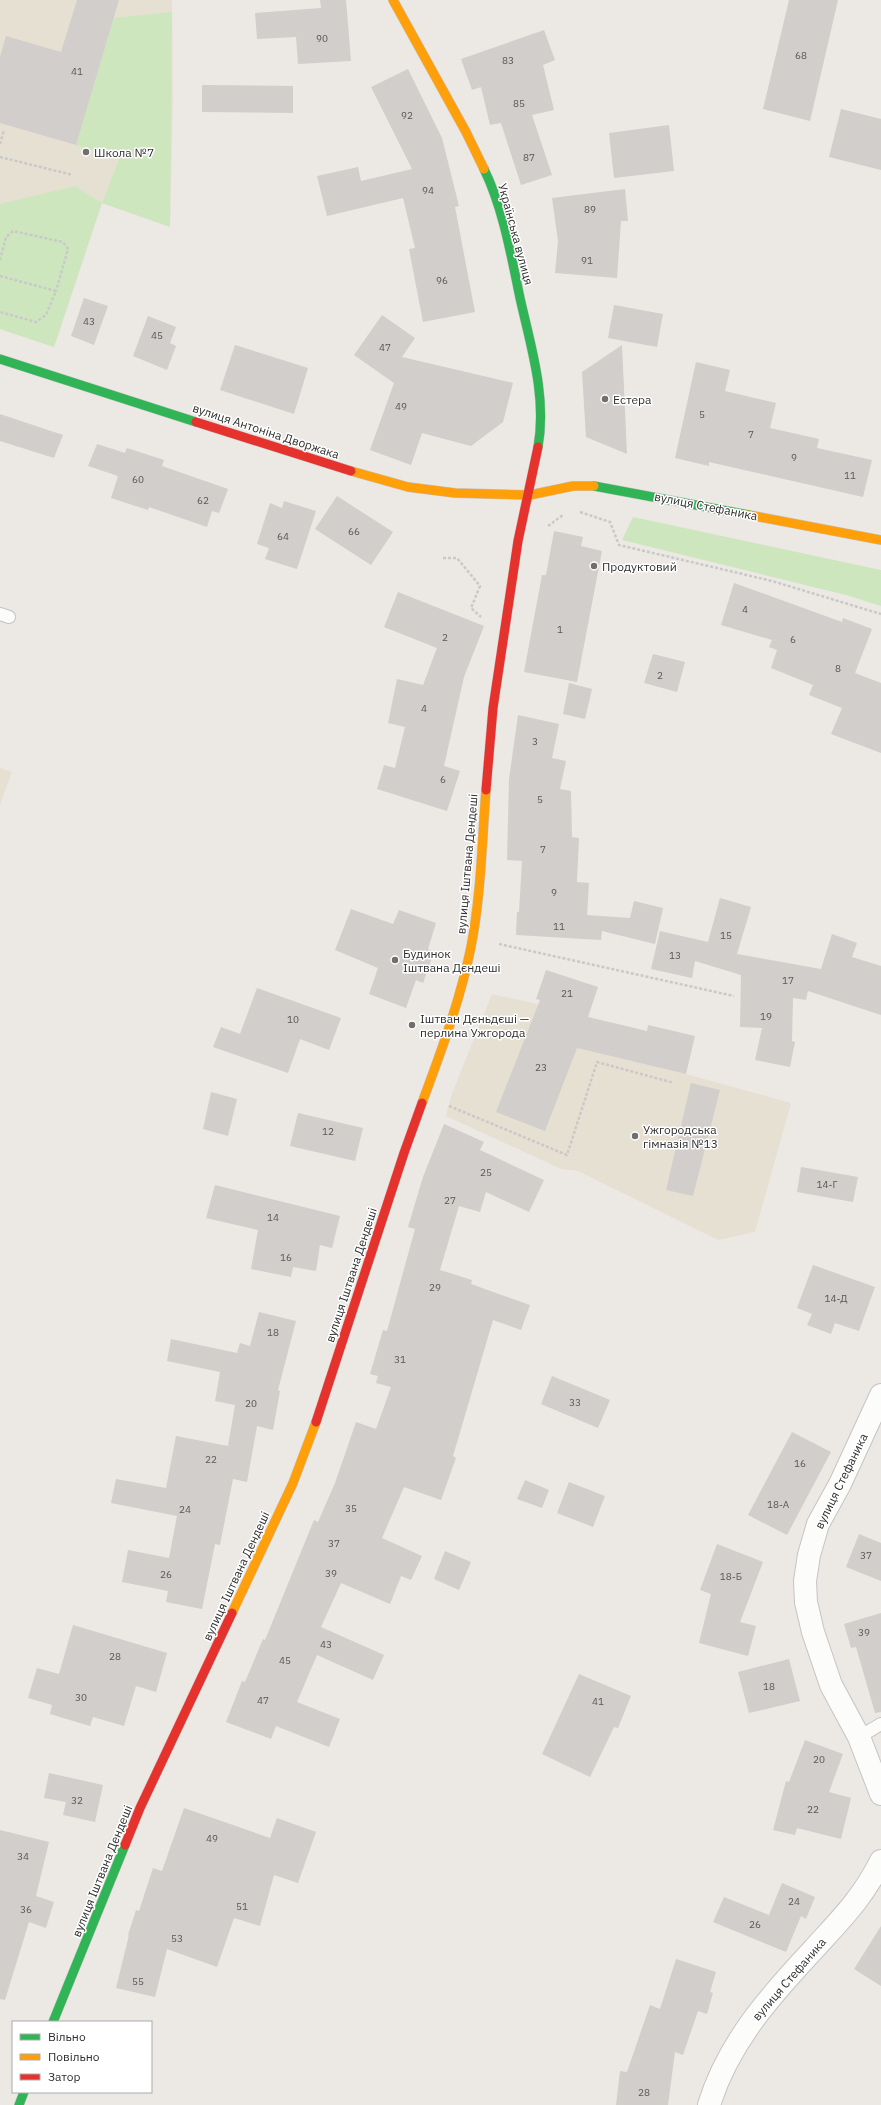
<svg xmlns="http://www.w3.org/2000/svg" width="881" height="2105" viewBox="0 0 881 2105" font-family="'IBM Plex Sans',sans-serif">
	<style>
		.education { fill: #e6e0d3 }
		.green { fill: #cee6be }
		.building { fill: #d1cecb }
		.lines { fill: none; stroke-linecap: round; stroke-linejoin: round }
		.lane-casing { stroke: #c5c4c5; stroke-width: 14 }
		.street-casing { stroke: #c5c4c5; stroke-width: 24 }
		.fast-casing { stroke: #c5c4c5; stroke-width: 10 }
		.slow-casing { stroke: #c5c4c5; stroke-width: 10 }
		.jam-casing { stroke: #c5c4c5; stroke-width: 10 }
		.path { stroke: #c9c9c8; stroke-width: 2.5; stroke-dasharray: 3 2; stroke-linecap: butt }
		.lane { stroke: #fcfcfb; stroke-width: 12 }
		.street { stroke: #fcfcfb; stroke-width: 22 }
		.fast { stroke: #30b455; stroke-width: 9 }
		.slow { stroke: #ff9f0a; stroke-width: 9 }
		.jam { stroke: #e5322d; stroke-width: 9 }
		.poi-dot { fill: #706f6e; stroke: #fff; stroke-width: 1.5 }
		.labels { text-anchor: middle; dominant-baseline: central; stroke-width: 3; stroke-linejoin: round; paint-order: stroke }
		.number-label { font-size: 10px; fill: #585857 }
		.poi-label { font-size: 12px; fill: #2e2e2e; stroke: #fff; text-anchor: start }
		.street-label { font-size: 12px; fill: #2e2e2e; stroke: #fff }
	</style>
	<rect width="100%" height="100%" fill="#ece8e4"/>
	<path class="education" d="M 0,0 L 172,0 L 173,100 L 170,227 L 102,203 L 54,347 L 0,329 Z
		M 0,768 L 12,772 L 0,805 Z
		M 492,994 L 538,1004 L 586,1023 L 592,1018 L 585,1050 L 686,1074 L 791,1103 L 755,1232 L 718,1240 L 578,1171 L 561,1169 L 446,1116 L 451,1096 Z"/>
	<path class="green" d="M 172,12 L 170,227 L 102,203 L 54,347 L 0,329 L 0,204 L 75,186 L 102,203 L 119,159 L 76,145 L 113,18 Z
		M 633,517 L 881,570 L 881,606 L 846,595 L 622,540 Z"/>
	<path class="building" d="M 77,0 L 119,0 L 76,145 L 0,123 L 0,57 L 6,36 L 61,52 Z
		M 320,0 L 346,0 L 351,61 L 298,64 L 296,37 L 257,39 L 255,13 L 321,8 Z
		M 789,0 L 838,0 L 810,121 L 763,109 Z
		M 544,30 L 555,60 L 543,65 L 554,110 L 532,115 L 552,175 L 521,185 L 501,123 L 490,125 L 481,87 L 472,90 L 461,59 Z
		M 408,69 L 442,138 L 459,206 L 455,207 L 475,312 L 423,322 L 409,249 L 415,248 L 403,198 L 327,216 L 317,176 L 358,167 L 361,181 L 412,169 L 371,87 Z
		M 202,85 L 293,86 L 293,113 L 202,112 Z
		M 841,109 L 881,119 L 881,170 L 829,157 Z
		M 669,125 L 674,171 L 614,178 L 609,133 Z
		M 625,189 L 628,221 L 621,221 L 617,278 L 555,273 L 558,241 L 552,198 Z
		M 84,298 L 108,306 L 94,345 L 71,336 Z
		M 614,305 L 663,314 L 657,347 L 608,338 Z
		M 382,315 L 415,338 L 402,357 L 513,383 L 503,422 L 471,446 L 422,433 L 411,465 L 370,450 L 394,383 L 354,355 Z
		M 148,316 L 176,327 L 170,343 L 176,346 L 167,370 L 133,356 Z
		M 235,345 L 308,368 L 294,414 L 220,390 Z
		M 622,345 L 627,454 L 586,437 L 582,372 Z
		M 696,362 L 730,370 L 725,391 L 776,403 L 770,428 L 819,439 L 817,448 L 872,460 L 863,497 L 709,462 L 709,466 L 675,458 Z
		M 0,414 L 63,435 L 54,458 L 0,441 Z
		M 97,444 L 125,453 L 127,448 L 164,460 L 162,466 L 228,489 L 219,513 L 212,511 L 207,527 L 149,507 L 148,510 L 111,498 L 118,476 L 88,466 Z
		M 337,496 L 393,532 L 371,565 L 315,529 Z
		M 284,501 L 316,511 L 297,569 L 265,559 L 269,548 L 257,544 L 270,503 L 282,508 Z
		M 554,531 L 583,537 L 581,546 L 602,551 L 577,682 L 524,672 L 542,575 L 546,575 Z
		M 734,583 L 842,622 L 843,618 L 872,629 L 855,673 L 881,683 L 881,753 L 831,734 L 842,708 L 809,695 L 813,685 L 771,668 L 777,650 L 769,647 L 772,640 L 721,625 Z
		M 398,592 L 484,626 L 464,677 L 444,766 L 460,771 L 447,811 L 377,789 L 384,765 L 395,768 L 405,727 L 388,723 L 397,679 L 423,685 L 437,648 L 384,627 Z
		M 653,654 L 685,662 L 677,692 L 644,683 Z
		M 569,683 L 592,689 L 585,719 L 563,714 Z
		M 518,715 L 559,724 L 552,758 L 566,761 L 560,789 L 571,791 L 572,837 L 579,838 L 577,882 L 589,883 L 587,915 L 630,918 L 634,901 L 663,908 L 655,944 L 602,931 L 601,940 L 516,935 L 517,912 L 519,912 L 522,861 L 507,860 L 509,779 Z
		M 720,898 L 751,907 L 737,954 L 821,969 L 832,934 L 857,943 L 852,957 L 881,966 L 881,1015 L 808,991 L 806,1000 L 793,998 L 792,1041 L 795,1042 L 790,1067 L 755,1060 L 762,1028 L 740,1027 L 741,975 L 695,961 L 692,978 L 651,969 L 660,931 L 708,942 Z
		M 351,909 L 393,924 L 399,910 L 436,923 L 428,949 L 434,952 L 423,983 L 416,980 L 406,1008 L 369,994 L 378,968 L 335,950 Z
		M 546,970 L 598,987 L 588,1017 L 647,1031 L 648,1025 L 695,1036 L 686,1074 L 577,1048 L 545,1131 L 496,1112 L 540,1000 L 536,999 Z
		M 257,988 L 341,1018 L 329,1050 L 300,1039 L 288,1073 L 213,1047 L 221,1027 L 240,1034 Z
		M 691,1083 L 720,1090 L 693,1196 L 666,1190 Z
		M 211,1092 L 237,1099 L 228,1136 L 203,1129 Z
		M 298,1113 L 363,1128 L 355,1161 L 290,1146 Z
		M 444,1124 L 484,1142 L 480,1150 L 544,1180 L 529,1212 L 486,1192 L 480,1212 L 459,1206 L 440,1270 L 472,1280 L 471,1284 L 530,1305 L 521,1330 L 493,1320 L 453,1456 L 456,1458 L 441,1500 L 404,1487 L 382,1538 L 422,1556 L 411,1580 L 401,1576 L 390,1604 L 341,1583 L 321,1627 L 384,1655 L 373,1680 L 317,1655 L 297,1702 L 340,1719 L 329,1747 L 276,1726 L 271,1739 L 226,1722 L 242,1681 L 245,1682 L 263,1639 L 265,1640 L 314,1520 L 318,1522 L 335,1483 L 356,1422 L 376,1429 L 391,1387 L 376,1383 L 378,1376 L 370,1374 L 383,1330 L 387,1331 L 415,1229 L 408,1227 L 423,1177 Z
		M 801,1167 L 858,1177 L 853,1202 L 797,1192 Z
		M 215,1185 L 340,1216 L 332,1248 L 320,1245 L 316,1271 L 293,1267 L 291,1277 L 251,1269 L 258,1230 L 206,1218 Z
		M 813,1265 L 875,1287 L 859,1331 L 835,1323 L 831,1334 L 807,1325 L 812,1314 L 797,1308 Z
		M 259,1312 L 296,1321 L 278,1390 L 280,1391 L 273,1430 L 257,1426 L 247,1482 L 233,1479 L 220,1545 L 215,1544 L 202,1609 L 166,1602 L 168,1591 L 122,1582 L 128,1550 L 169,1558 L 177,1516 L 111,1503 L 116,1479 L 166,1488 L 176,1436 L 228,1446 L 235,1405 L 215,1401 L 220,1372 L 167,1361 L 171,1339 L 237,1353 L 240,1343 L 250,1346 Z
		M 552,1376 L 610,1400 L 598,1428 L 541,1404 Z
		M 792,1432 L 831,1452 L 787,1535 L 748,1515 Z
		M 525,1480 L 549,1490 L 542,1508 L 517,1499 Z
		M 569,1482 L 605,1496 L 593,1527 L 557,1513 Z
		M 859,1534 L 881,1543 L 881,1581 L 846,1567 Z
		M 717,1544 L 763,1562 L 740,1622 L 756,1626 L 748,1656 L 699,1643 L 711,1594 L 700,1590 Z
		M 445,1551 L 471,1562 L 459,1590 L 434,1579 Z
		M 881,1613 L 881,1712 L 875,1713 L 856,1647 L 851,1648 L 844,1624 Z
		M 73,1625 L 167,1653 L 156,1692 L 136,1686 L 124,1726 L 93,1717 L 90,1726 L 50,1714 L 52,1705 L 28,1698 L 37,1668 L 59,1674 Z
		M 789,1659 L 800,1701 L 749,1713 L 738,1672 Z
		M 579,1674 L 631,1696 L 618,1728 L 614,1727 L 590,1777 L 542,1754 Z
		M 805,1740 L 843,1754 L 829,1792 L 851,1798 L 841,1839 L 797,1828 L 795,1835 L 773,1830 L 786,1781 L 789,1782 Z
		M 49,1773 L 103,1785 L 95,1822 L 63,1815 L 66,1802 L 44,1798 Z
		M 184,1808 L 270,1838 L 277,1818 L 316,1832 L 298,1883 L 274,1875 L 260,1926 L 234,1918 L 217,1967 L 167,1949 L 155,1997 L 116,1988 L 129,1935 L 128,1935 L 136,1910 L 139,1911 L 153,1868 L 162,1871 Z
		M 0,1830 L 49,1842 L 36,1896 L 54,1902 L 46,1928 L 29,1922 L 5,2000 L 0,1999 Z
		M 782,1883 L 815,1897 L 806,1919 L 801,1916 L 786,1952 L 713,1922 L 724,1897 L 769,1915 Z
		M 881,1926 L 881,1986 L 854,1969 Z
		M 676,1959 L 716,1972 L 710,1992 L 713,1993 L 707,2014 L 698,2011 L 683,2055 L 675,2052 L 668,2105 L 616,2105 L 620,2071 L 627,2072 L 650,2005 L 660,2009 Z"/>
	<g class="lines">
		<defs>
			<path id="lane" d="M 0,614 L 9,617
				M 859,1737 L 881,1724"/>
			<path id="street" d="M 881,1395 L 840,1484 L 818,1524 L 809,1555 L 805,1581 L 806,1602 L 813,1632 L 831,1685 L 859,1737 L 881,1794
				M 709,2105 C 728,2043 770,1996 813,1950 C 841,1919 862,1899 881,1861"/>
			<path id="fast" d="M 484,169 C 503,208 511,255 520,298 C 531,347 547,397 538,447
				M 0,359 L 196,422
				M 594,486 L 749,515
				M 53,2022 L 125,1845
				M 19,2105 L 24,2092"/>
			<path id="slow" d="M 393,0 L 466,132 L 484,169
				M 351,471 L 408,487 L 455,493 L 530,495 L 573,486 L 594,486
				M 749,515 L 881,540
				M 422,1103 C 441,1052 460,1001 471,947 C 481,896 482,842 486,790
				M 232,1613 L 293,1483 L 316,1422"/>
			<path id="jam" d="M 196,422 L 351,471
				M 486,790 L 493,708 L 518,541 L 538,447
				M 316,1422 L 404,1153 L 422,1103
				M 125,1845 L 140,1808 L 232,1613"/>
		</defs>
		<use href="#lane" class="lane-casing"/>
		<use href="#street" class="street-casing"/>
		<use href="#fast" class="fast-casing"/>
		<use href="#slow" class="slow-casing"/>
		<use href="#jam" class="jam-casing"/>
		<path class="path" d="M 0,144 L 4,130
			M 0,157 L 73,175
			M 0,260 L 6,237 L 13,231 L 63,242 L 68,249 L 56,291
			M 0,276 L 56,291 L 46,315 L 36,322 L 0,312
			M 580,512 L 610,522 L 619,545 L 772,581 L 881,614
			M 548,526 L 563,515
			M 443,558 L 457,558 L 480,586 L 471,608 L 481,617
			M 499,944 L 734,996
			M 449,1106 L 567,1155 L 597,1062 L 674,1083"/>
		<use href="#lane" class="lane"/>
		<use href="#street" class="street"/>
		<use href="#fast" class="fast"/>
		<use href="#slow" class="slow"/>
		<use href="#jam" class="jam"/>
	</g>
	<g class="poi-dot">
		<circle cx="86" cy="152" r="4"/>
		<circle cx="605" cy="399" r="4"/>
		<circle cx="594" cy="566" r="4"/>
		<circle cx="395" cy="960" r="4"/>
		<circle cx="412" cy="1025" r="4"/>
		<circle cx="635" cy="1136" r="4"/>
	</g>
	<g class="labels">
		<g class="number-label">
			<text x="322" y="38">90</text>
			<text x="801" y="55">68</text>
			<text x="508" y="60">83</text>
			<text x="77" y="71">41</text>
			<text x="519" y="103">85</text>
			<text x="407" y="115">92</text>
			<text x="529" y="157">87</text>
			<text x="428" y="190">94</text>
			<text x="590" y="209">89</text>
			<text x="587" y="260">91</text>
			<text x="442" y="280">96</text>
			<text x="89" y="321">43</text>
			<text x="157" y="335">45</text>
			<text x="385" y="347">47</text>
			<text x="401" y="406">49</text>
			<text x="702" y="414">5</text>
			<text x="751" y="434">7</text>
			<text x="794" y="457">9</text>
			<text x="850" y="475">11</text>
			<text x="138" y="479">60</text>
			<text x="203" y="500">62</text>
			<text x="354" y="531">66</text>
			<text x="283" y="536">64</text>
			<text x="745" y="609">4</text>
			<text x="560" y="629">1</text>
			<text x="445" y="637">2</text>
			<text x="793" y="639">6</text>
			<text x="838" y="668">8</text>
			<text x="660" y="675">2</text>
			<text x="424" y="708">4</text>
			<text x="535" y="741">3</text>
			<text x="443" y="779">6</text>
			<text x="540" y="799">5</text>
			<text x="543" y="849">7</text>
			<text x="554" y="892">9</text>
			<text x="559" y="926">11</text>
			<text x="726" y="935">15</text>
			<text x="675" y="955">13</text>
			<text x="788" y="980">17</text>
			<text x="567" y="993">21</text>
			<text x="766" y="1016">19</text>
			<text x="293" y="1019">10</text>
			<text x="541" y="1067">23</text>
			<text x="328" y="1131">12</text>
			<text x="486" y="1172">25</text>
			<text x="827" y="1184">14-Г</text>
			<text x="450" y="1200">27</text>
			<text x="273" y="1217">14</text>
			<text x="286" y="1257">16</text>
			<text x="435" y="1287">29</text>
			<text x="836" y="1298">14-Д</text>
			<text x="273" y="1332">18</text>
			<text x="400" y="1359">31</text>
			<text x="575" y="1402">33</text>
			<text x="251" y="1403">20</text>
			<text x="211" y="1459">22</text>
			<text x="800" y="1463">16</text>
			<text x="778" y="1504">18-А</text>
			<text x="351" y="1508">35</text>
			<text x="185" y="1509">24</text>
			<text x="334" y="1543">37</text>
			<text x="866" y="1555">37</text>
			<text x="331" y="1573">39</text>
			<text x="166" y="1574">26</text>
			<text x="731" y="1576">18-Б</text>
			<text x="864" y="1632">39</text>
			<text x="326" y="1644">43</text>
			<text x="115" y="1656">28</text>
			<text x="285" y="1660">45</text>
			<text x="769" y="1686">18</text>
			<text x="81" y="1697">30</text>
			<text x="263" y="1700">47</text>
			<text x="598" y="1701">41</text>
			<text x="819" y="1759">20</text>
			<text x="77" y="1800">32</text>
			<text x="813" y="1809">22</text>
			<text x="212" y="1838">49</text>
			<text x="23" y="1856">34</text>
			<text x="794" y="1901">24</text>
			<text x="242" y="1906">51</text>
			<text x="26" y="1909">36</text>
			<text x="755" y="1924">26</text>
			<text x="177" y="1938">53</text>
			<text x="138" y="1981">55</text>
			<text x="644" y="2092">28</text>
		</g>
		<g class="poi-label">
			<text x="94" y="152">Школа №7</text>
			<text x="613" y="399">Естера</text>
			<text x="602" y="566">Продуктовий</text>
			<text x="403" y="953">Будинок<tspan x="403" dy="14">Іштвана Дєндеші</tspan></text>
			<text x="420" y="1018">Іштван Дєньдєші —<tspan x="420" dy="14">перлина Ужгорода</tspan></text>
			<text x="643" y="1129">Ужгородська<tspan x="643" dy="14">гімназія №13</tspan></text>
		</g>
		<g class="street-label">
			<text transform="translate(516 234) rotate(75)">Українська вулиця</text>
			<text transform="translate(266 431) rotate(18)">вулиця Антоніна Дворжака</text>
			<text transform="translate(706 506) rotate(11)">вулиця Стефаника</text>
			<text transform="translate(467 864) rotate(-85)">вулиця Іштвана Дендеші</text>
			<text transform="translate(351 1275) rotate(-72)">вулиця Іштвана Дендеші</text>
			<text transform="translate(841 1481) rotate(-64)">вулиця Стефаника</text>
			<text transform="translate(236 1576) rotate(-65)">вулиця Іштвана Дендеші</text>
			<text transform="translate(102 1871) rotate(-68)">вулиця Іштвана Дендеші</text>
			<text transform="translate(789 1979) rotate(-49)">вулиця Стефаника</text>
		</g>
	</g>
	<rect x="12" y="2021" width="140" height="72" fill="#ffffff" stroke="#ababab"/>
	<rect x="20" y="2034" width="20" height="6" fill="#30b455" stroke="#ababab"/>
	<text x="48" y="2041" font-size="12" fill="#2e2e2e">Вільно</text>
	<rect x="20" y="2054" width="20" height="6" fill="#ff9f0a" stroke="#ababab"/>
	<text x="48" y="2061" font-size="12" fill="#2e2e2e">Повільно</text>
	<rect x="20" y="2074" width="20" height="6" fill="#e5322d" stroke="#ababab"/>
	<text x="48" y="2081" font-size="12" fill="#2e2e2e">Затор</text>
</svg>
